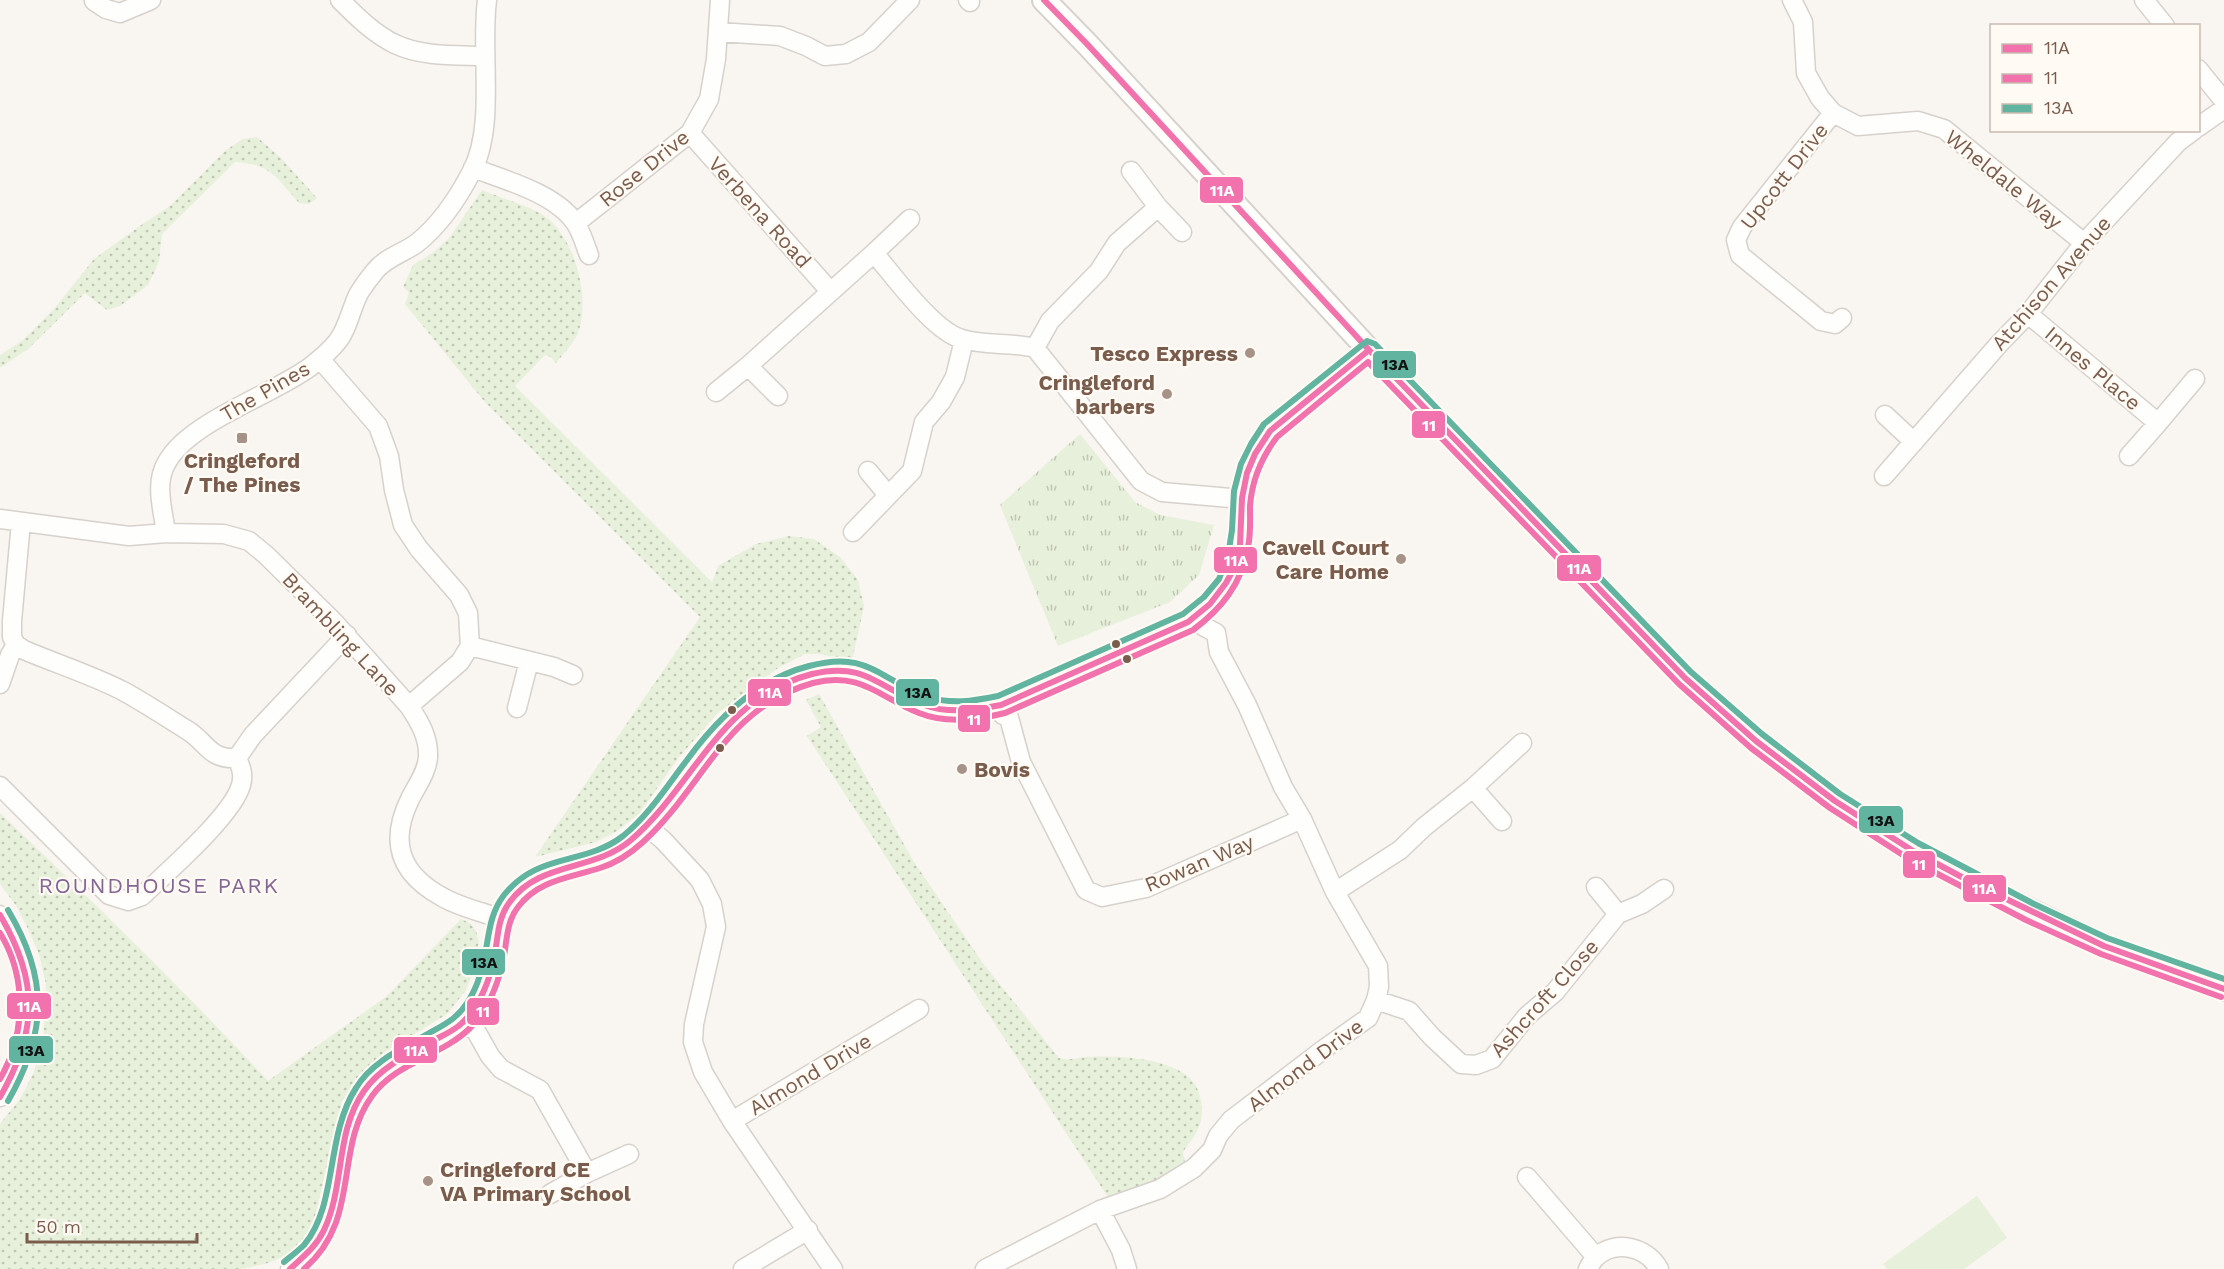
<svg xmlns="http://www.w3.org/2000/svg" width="2224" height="1269" viewBox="0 0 2224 1269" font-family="'Work Sans',sans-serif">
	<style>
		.grass { fill: url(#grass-tufts) }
		.park { fill: url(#park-dots) }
		.pitch { fill: #e7f0db }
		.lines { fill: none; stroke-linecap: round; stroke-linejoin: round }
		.minor-casing { stroke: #d7d1cb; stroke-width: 21 }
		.tertiary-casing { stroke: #d7d1cb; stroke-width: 26 }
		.minor { stroke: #fefefd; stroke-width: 18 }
		.tertiary { stroke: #fefefd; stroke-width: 22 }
		.bus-1-casing { stroke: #fffaf3; stroke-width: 10 }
		.bus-2-casing { stroke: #fffaf3; stroke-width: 10 }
		.bus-3-casing { stroke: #fffaf3; stroke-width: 10 }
		.bus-1 { stroke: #f172ac; stroke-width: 6 }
		.bus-2 { stroke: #f172ac; stroke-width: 6 }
		.bus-3 { stroke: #61b49f; stroke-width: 6 }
		.poi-dot { fill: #a69286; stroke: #fffaf3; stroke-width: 2 }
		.bus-dot { fill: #7a5c4d; stroke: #fffaf3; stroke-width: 2 }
		.labels { text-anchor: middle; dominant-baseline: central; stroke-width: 4.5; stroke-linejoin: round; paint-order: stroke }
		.street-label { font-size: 21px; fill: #7a5c4d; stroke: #fffaf3 }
		.poi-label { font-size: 21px; font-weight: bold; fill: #7a5c4d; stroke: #fffaf3; text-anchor: end }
		.neighbourhood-label { font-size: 22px; letter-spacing: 1.5px; fill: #846695; stroke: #fffaf3 }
		.line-badge { stroke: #fffaf3; stroke-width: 2 }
		.badge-label { font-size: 16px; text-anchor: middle; font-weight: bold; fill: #fff }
		.pale-badge-label { font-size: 16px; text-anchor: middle; font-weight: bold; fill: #111 }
	</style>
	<defs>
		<pattern id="grass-tufts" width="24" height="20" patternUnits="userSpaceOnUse" patternTransform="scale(1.5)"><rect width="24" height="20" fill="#e7f0db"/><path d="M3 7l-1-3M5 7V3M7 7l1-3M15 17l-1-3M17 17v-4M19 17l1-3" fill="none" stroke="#c0c6b4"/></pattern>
		<pattern id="park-dots" width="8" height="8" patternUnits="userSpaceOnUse" patternTransform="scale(1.5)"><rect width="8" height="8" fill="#e7f0db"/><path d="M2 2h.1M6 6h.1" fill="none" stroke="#c0c6b4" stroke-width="1.8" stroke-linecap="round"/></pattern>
	</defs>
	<rect width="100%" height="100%" fill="#f9f5f0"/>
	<path class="grass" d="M 1080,434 L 1135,502 L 1160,515 L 1214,525 L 1199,575 L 1170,602 L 1058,646 L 1000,505 Z"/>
	<path class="park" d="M 257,137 L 280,157 L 317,198 L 309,204 L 299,203 C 277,178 271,164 235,162 L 162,234 L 159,262 L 148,285 L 120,306 L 107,310 L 85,293 L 28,349 L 0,368 L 0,355 L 23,340 L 54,309 L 94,259 L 144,223 L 170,206 L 226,150 L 243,139 Z
		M 482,190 C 501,198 526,205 543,215 C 575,236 591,298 578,333 C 574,343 563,354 556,363 L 551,357 L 545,355 L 515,386 L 712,582 L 718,566 L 756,544 L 789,536 L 814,539 L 840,557 L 858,580 L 864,606 L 852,661 L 820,654 L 805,654 L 778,668 L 718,713 L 679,757 L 639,814 L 617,831 L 596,842 L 535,857 L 700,617 L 484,401 L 405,304 L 409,292 L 403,287 L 413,265 L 434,252 L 450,237 Z
		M 819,694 L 914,862 L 982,962 L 1059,1058 C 1069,1061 1075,1058 1086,1057 C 1116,1055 1189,1057 1199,1093 C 1207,1120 1198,1131 1183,1152 L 1185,1163 L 1115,1208 L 807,736 L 821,727 L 806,700 Z
		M 0,813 C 91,900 182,988 268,1081 L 387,996 L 461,919 L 470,923 L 476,931 L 479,942 L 472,974 L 466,990 L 447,1014 L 385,1052 L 370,1065 L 342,1101 L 312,1230 L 290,1254 L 265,1264 L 241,1269 L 0,1269 L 0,1124 L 20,1099 L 33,1074 L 43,1043 L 46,984 L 39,954 L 28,929 L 17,907 L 0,884 Z"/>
	<path class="pitch" d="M 1977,1196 L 2007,1238 L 1964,1269 L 1887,1269 L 1883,1264 Z"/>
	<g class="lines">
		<defs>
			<path id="minor" d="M 340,0 C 356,16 374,34 395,44 C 422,57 456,55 484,56
				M 968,0 L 970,2
				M 1792,0 L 1803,22 L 1806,73 L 1820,98 L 1833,113 L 1858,126 L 1918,121 L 1944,129 L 2084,243
				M 2144,0 L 2165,26
				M 94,1 L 106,9 L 120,13 L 151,0
				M 719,32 L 780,36 L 806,46 L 825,56 L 846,54 L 869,42 L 910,0
				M 2198,69 L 2224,101
				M 1833,113 L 1742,227 L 1736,240 L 1740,255 L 1821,321 L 1835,324 L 1842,318
				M 2198,127 L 2224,109
				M 690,133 L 830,291
				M 473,168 C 505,180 557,194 576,224 C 582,233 585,245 589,255
				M 1131,171 L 1158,207
				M 910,219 L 874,253 C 894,276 934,332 962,339 C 985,346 1012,342 1035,348 L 1141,481 L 1162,492 L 1242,499
				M 576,223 L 690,133 L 709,99 L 716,59 L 720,0
				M 2028,314 L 2158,423 L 2195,379
				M 1035,348 L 1050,321 L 1099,271 L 1117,243 L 1158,207 L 1182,232
				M 320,359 L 378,426 L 389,456 L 394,490 L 403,525 L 419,549 L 459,595 L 468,613 L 470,646 L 460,662 L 409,706
				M 748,366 L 778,396
				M 716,392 L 748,366 L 874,253
				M 1885,415 L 1914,442
				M 2129,456 L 2158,423
				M 868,471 L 888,495
				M 1884,476 L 1999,344 L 2028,314 L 2084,243 L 2178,142 L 2194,130
				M 0,519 L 129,536 L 166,533 L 224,534 L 249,541 L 266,555 L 334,622 L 409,706 C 419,721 429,737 428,757 C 427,772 417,785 410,799 C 388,844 401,875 444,898 C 462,908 483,912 501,919
				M 853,532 L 912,471 L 924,422 L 941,402 L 955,377 L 964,340
				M 166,533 C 163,510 154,483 167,462 C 189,422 272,395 310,367 C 319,360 330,351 337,342 C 348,329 351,308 359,293 C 364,285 370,277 375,271 C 386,257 404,253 417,243 C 441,224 458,198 472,171 C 496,125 480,52 487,0
				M 16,645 L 24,650 C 57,664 92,675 123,691 C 145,703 166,717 187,730 C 207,742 209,760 237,758 L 253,735 L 347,635
				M 470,646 L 554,667 L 573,675
				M 0,684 L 10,655 L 16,645 L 12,637 L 12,621 L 21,522
				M 1001,705 L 1003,715 L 1008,714 L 1021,762 L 1086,890 L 1102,897 L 1146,888 L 1302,819
				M 517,708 L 529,661
				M 0,786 L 109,895 L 128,901 L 142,896 C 167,872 233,815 241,785 C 244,775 241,767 237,758
				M 1473,788 L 1502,821
				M 646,826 L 663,840 L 700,880 L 712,904 L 716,927 L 694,1024 L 693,1042 L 703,1072 L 732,1121 L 833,1269
				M 1596,887 L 1618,914
				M 1335,892 L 1400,850 L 1424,827 L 1473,788 L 1522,743
				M 0,915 C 40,972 38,1040 0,1097
				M 1376,1000 L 1409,1011 L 1432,1037 L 1461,1064 L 1476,1065 L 1492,1059 L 1527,1016 L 1555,992 L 1618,914 L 1642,904 L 1664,889
				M 463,1023 L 476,1031 L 490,1056 L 501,1069 L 540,1090 L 587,1173 L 629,1154
				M 732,1121 L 919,1009
				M 1527,1177 L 1596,1257
				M 550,1194 L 587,1173
				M 1100,1210 L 1121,1250 L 1127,1269
				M 290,1269 C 356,1226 324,1147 364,1091 C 382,1067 415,1052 440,1037 C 447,1033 456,1029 462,1023 C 479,1008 491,975 495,953 C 497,936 499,918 509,903 C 539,858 590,874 627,844 C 659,819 679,784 704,752 C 734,714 778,679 827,671 C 875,663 897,702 938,709 C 959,713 980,709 1001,705 L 1188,622 C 1222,599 1239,572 1241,530 C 1241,513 1241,496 1245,480 C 1249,461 1259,446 1270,431 L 1369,350
				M 743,1269 L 808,1230
				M 985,1269 L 1100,1210 L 1160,1189 L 1194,1168 L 1212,1150 L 1218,1136 L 1231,1120 L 1324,1049 L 1368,1018 L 1376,1000 L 1379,987 L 1378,966 L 1335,892 L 1302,819 L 1283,787 L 1247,705 L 1219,652 L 1216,633 L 1203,626 L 1197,616
				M 1588,1269 C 1590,1265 1593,1260 1596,1257 C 1616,1239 1647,1247 1659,1269"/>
			<path id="tertiary" d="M 1044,0 L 1087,44 L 1369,350 L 1685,678 L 1756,741 L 1835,801 L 1913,851 L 1973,883 L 2104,946 L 2224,989"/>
		</defs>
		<use href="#minor" class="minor-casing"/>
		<use href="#tertiary" class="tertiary-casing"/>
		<use href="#minor" class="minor"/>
		<use href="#tertiary" class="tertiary"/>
		<defs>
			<path id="bus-1" d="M 1044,0 L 1087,44 L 1369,350 L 1685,678 L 1756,741 L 1835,801 L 1913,851 L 1973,883 L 2104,946 L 2224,989
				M 0,915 C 39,981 38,1031 0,1097
				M 290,1269 C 303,1257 316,1247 324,1230 C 345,1186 335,1132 364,1091 C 381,1066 414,1051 440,1037 C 448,1033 456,1029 462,1023 C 480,1006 491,978 495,953 C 498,936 498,918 509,903 C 538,861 594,872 631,840 C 695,785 719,698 812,674 C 867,661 879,689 924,705 C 949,714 975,710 1001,705 L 1188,622 L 1210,604 L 1226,583 L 1232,572 L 1240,545 L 1242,498 L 1247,473 L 1255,454 L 1270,431 L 1369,350"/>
			<path id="bus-2" d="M 0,933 C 27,977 26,1034 0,1079
				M 304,1269 C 362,1219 333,1150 372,1096 C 395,1063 441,1056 469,1029 C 488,1010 499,982 504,956 C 507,939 507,921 518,907 C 538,880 569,878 600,868 C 616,863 630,854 643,842 C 703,788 725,707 813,683 C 860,671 879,697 919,713 C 946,724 977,720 1005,713 L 1193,630 C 1221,609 1242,584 1248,547 C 1251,534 1250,520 1250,506 C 1252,479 1261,458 1277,437 L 1368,362 L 1679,684 L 1751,748 L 1830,808 L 1909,859 L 2026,920 L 2101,954 L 2221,997"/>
			<path id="bus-3" d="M 8,910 C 49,979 47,1033 8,1101
				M 284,1262 C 290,1257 298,1251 304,1245 C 338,1205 325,1136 356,1088 C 372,1061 405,1047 431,1032 C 440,1027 449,1023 457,1015 C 473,1000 481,976 485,955 C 489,934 490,913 504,895 C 538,852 584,866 623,836 C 649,815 667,786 687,760 C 717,719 758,679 809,666 C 868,650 878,679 926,696 C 950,705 974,701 998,696 L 1183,614 L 1204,597 L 1219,579 L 1228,556 L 1232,530 L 1234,491 L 1241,464 L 1251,444 L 1264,424 L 1367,341 L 1375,344 L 1691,672 L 1762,734 L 1840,794 L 1918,843 L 2034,904 L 2107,938 L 2224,979"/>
		</defs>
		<use href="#bus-1" class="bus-1-casing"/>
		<use href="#bus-2" class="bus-2-casing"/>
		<use href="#bus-3" class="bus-3-casing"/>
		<use href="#bus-1" class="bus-1"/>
		<use href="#bus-2" class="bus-2"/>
		<use href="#bus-3" class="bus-3"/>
	</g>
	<g class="poi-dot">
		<circle cx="1250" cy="353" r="6"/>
		<circle cx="1167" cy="394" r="6"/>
		<rect x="236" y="432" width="12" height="12" rx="3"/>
		<circle cx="1401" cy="559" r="6"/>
		<circle cx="962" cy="769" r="6"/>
		<circle cx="428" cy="1181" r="6"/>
	</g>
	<g class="bus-dot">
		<circle cx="1116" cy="644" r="5"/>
		<circle cx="1127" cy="659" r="5"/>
		<circle cx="732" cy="710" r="5"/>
		<circle cx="720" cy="748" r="5"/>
	</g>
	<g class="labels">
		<g class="street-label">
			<text transform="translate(644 168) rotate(-39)">Rose Drive</text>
			<text transform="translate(1784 176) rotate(-52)">Upcott Drive</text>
			<text transform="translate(2004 179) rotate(39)">Wheldale Way</text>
			<text transform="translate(760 212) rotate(48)">Verbena Road</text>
			<text transform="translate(2051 283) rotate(-49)">Atchison Avenue</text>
			<text transform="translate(2093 368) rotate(40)">Innes Place</text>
			<text transform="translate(265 391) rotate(-30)">The Pines</text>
			<text transform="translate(341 634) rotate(47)">Brambling Lane</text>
			<text transform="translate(1199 863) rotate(-23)">Rowan Way</text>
			<text transform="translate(1544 998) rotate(-48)">Ashcroft Close</text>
			<text transform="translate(1305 1065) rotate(-37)">Almond Drive</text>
			<text transform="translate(810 1074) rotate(-31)">Almond Drive</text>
		</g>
		<g class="poi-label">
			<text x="1238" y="353">Tesco Express</text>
			<text x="1155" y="382">Cringleford<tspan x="1155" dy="24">barbers</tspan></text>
			<text x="242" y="460" text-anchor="middle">Cringleford<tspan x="242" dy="24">/ The Pines</tspan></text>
			<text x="1389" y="547">Cavell Court<tspan x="1389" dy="24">Care Home</tspan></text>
			<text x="974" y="769" text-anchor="start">Bovis</text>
			<text x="440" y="1169" text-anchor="start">Cringleford CE<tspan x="440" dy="24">VA Primary School</tspan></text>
		</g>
		<g class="neighbourhood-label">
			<text x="159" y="885">ROUNDHOUSE PARK</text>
		</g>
	</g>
	<g class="line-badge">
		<rect x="1199" y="176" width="45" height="28" rx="6" fill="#f172ac"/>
		<rect x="1372" y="350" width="45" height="29" rx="6" fill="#61b49f"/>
		<rect x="1411" y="410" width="35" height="29" rx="6" fill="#f172ac"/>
		<rect x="1213" y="546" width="45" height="28" rx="6" fill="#f172ac"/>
		<rect x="1556" y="554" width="46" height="28" rx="6" fill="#f172ac"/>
		<rect x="747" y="678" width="45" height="29" rx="6" fill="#f172ac"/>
		<rect x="895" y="678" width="45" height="29" rx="6" fill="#61b49f"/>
		<rect x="957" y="704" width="34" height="29" rx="6" fill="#f172ac"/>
		<rect x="1858" y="805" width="46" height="29" rx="6" fill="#61b49f"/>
		<rect x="1902" y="850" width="34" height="29" rx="6" fill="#f172ac"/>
		<rect x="1962" y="874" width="45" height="29" rx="6" fill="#f172ac"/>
		<rect x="461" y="948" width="45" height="28" rx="6" fill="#61b49f"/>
		<rect x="6" y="992" width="46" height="28" rx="6" fill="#f172ac"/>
		<rect x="466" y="997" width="34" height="29" rx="6" fill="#f172ac"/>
		<rect x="8" y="1035" width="46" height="29" rx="6" fill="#61b49f"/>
		<rect x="393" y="1036" width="45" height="28" rx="6" fill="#f172ac"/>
	</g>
	<g class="badge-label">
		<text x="1222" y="196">11A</text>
		<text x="1429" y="431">11</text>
		<text x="1236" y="566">11A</text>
		<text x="1579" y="574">11A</text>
		<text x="770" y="698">11A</text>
		<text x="974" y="725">11</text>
		<text x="1919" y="870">11</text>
		<text x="1984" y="894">11A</text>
		<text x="29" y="1012">11A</text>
		<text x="483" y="1017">11</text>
		<text x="416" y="1056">11A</text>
	</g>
	<g class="pale-badge-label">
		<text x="1395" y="370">13A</text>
		<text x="918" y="698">13A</text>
		<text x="1881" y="826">13A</text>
		<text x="484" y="968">13A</text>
		<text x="31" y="1056">13A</text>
	</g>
	<rect x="1990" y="24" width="210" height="108" fill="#fffaf3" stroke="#cabbb1" stroke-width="1.5"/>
	<rect x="2002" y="44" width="30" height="9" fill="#f172ac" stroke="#cabbb1" stroke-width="1.5"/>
	<text x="2044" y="54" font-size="18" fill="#7a5c4d">11A</text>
	<rect x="2002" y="74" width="30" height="9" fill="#f172ac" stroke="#cabbb1" stroke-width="1.5"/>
	<text x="2044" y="84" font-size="18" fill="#7a5c4d">11</text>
	<rect x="2002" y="104" width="30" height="9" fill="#61b49f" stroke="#cabbb1" stroke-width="1.5"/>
	<text x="2044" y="114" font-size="18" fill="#7a5c4d">13A</text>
	<path d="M27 1233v9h170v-9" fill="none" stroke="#7a5c4d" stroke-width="3"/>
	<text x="36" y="1233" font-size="18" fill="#7a5c4d" stroke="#fffaf3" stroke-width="4.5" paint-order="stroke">50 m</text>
</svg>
